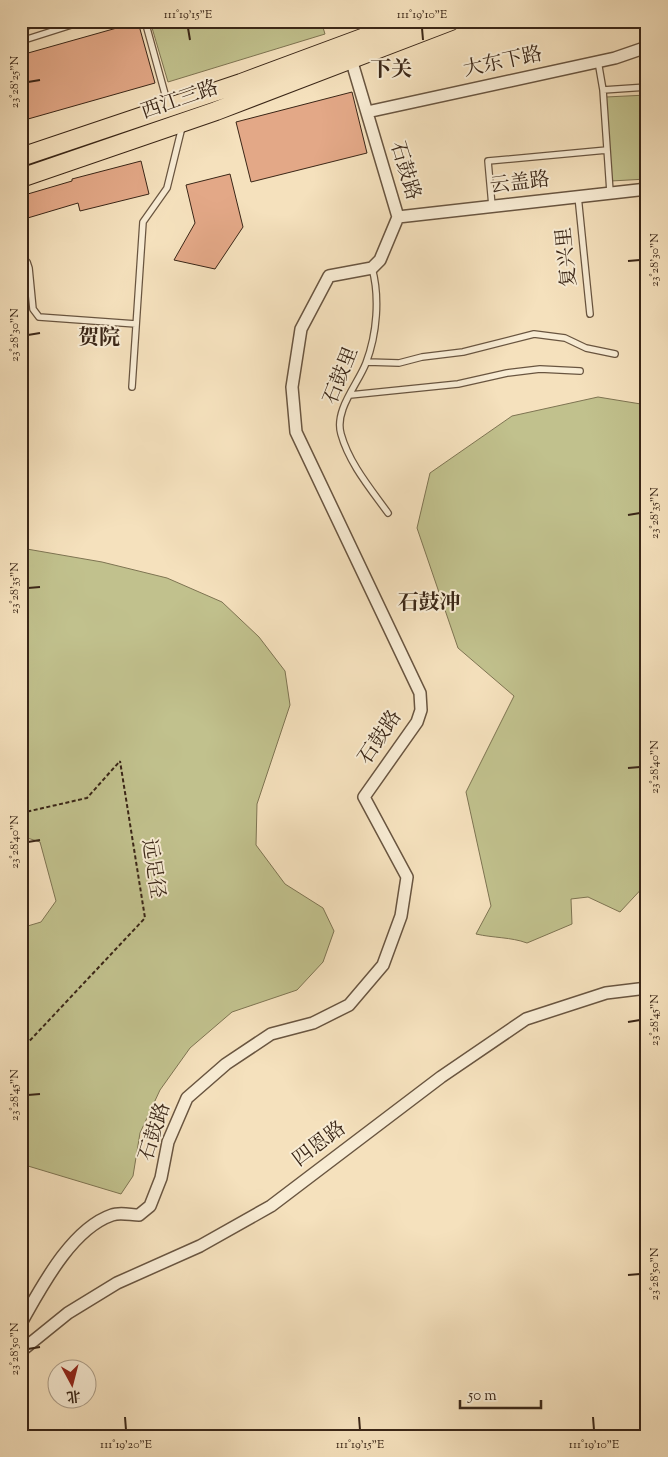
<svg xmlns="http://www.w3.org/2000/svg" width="668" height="1457" viewBox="0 0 668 1457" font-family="'Sorts Mill Goudy','Noto Serif SC',serif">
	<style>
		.green { fill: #c1c18d; stroke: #7e7452 }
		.building { fill: #e3a887; stroke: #3a2617 }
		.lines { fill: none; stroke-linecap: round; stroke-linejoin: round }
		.lane-casing { stroke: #695540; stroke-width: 8 }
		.street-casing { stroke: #695540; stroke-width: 14 }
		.primary-casing { stroke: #3a2617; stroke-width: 20 }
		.path { stroke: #3a2617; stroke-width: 2; stroke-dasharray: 4 2.5; stroke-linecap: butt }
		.lane { stroke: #f8ecd4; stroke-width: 5.5 }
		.street { stroke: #f8ecd4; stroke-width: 11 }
		.primary { stroke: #f5e1bd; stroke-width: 18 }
		.ticks { fill: none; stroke: #3a2617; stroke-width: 2 }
		.labels { text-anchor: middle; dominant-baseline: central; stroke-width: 4; stroke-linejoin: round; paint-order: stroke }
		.street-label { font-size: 20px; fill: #3a2617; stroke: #f8ecd4 }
		.neighbourhood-label { font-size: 21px; font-weight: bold; fill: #3a2617; stroke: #f8ecd4 }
		.neatline { fill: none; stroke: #3a2617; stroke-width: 2 }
		.ticks-label { font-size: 12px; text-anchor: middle; fill: #3a2617 }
	</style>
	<rect width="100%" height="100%" fill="#f5e1bd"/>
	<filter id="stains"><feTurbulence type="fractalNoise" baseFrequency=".004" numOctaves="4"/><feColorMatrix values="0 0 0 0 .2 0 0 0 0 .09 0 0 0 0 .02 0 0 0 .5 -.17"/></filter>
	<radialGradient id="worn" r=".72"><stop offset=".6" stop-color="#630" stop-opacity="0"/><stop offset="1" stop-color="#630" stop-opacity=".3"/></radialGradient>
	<path class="green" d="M 150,21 L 321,21 L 325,34 L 168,82 Z
		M 647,95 L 647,179 L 611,181 L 606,97 Z
		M 598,397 L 647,405 L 647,883 L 620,912 L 588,897 L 571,899 L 572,924 L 527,943 C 511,937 493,938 476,934 L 491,906 L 466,792 L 514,696 L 458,648 L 417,528 L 430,473 L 512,416 Z
		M 21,548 L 102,562 L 167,578 L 222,602 L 259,637 L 285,671 L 290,705 L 257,804 L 256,845 L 285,884 L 323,908 L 334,931 L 323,962 L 297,990 L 232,1012 L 190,1048 L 160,1090 L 140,1133 L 133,1176 L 121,1194 L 28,1166 L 21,1179 L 21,928 L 41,922 L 56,901 L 40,842 L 21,836 Z"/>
	<path class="building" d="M 138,22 L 155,83 L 21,121 L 21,55 Z
		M 352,92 L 367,153 L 251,182 L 236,122 Z
		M 141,161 L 149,194 L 80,211 L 78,203 L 21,220 L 21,196 L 72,181 L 72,179 Z
		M 230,174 L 243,227 L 215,269 L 174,260 L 195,223 L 186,185 Z"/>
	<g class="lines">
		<defs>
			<path id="lane" d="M 145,21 L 168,105
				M 21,41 L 84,21
				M 598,61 L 603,90 L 610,192
				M 603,90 L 647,87
				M 578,196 L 590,314
				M 492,206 L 488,161 L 607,150
				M 21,258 L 27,262 L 29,268 L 33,309 L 39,317 L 136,324
				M 372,268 C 380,297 377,334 366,363 C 358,384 334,410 341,434 C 349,463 370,488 388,513
				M 367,362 L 399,363 L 422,357 L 463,352 L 534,334 L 565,338 L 586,348 L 615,354
				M 132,387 L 143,222 L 167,188 L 182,127
				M 350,395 L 458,384 L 507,373 L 540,369 L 580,371"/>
			<path id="street" d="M 367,112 L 615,58 L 647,47
				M 398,217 L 647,189
				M 21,1323 C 41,1288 71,1229 112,1215 C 120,1212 131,1215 139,1215 L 150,1206 L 161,1178 L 168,1142 L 187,1098 L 226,1064 L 271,1034 L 313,1023 L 349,1005 L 383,965 L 401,916 L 407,877 L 364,797 L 417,722 L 421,710 L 420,693 L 296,432 L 292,387 L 301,329 L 329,276 L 372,268 L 380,260 L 398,217 L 351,59
				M 21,1351 L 68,1313 L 117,1283 L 200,1246 L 271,1206 L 441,1077 L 526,1019 L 606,993 L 647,988"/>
			<path id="primary" d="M 21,157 L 241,83 L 408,21
				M 21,178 L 216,111 L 451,21"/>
		</defs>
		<use href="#lane" class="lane-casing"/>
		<use href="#street" class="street-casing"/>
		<use href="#primary" class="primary-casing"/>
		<path class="path" d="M 21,31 L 50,22
			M 21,813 L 87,798 L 120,761
			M 21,1050 L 145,918 L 120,761"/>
		<use href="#lane" class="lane"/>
		<use href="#street" class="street"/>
		<use href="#primary" class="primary"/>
	</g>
	<path class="ticks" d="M 188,28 L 190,40M 422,28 L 423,40M 28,82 L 40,80M 628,261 L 640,260M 28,335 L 40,333M 628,515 L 640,513M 28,588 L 40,587M 628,768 L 640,767M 28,842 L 40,840M 628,1022 L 640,1020M 28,1095 L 40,1094M 628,1275 L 640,1274M 28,1349 L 40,1347M 125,1417 L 126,1430M 359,1417 L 360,1430M 593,1417 L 594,1430"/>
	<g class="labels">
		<g class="street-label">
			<text transform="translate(503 63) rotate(-12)">大东下路</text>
			<text transform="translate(180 101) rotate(-19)">西江三路</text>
			<text transform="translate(404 171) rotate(73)">石鼓路</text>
			<text transform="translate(520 184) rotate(-7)">云盖路</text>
			<text transform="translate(568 257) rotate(-96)">复兴里</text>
			<text transform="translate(342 376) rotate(-68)">石鼓里</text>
			<text transform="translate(381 738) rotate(-56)">石鼓路</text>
			<text transform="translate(152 869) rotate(81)">远足径</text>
			<text transform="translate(156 1132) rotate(-72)">石鼓路</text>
			<text transform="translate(320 1145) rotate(-37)">四恩路</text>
		</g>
		<g class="neighbourhood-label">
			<text x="391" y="71">下关</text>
			<text x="99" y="339">贺院</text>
			<text x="429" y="604">石鼓冲</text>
		</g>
	</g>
	<rect width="668" height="1457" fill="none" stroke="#f5e1bd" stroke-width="55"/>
	<g transform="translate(72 1384) rotate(173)"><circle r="24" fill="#f8ecd4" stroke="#ac9d88"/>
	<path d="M0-4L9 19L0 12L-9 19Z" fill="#8f2418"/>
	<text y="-8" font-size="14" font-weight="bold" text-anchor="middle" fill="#3a2617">北</text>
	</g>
	<path d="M460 1400v8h81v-8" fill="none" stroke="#3a2617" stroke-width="2.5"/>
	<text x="468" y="1400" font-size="15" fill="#3a2617" stroke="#f8ecd4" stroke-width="4" paint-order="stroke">50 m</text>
	<rect x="28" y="28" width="612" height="1402" class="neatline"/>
	<g class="ticks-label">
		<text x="188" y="18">111°19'15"E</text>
		<text x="422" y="18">111°19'10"E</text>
		<text transform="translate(14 82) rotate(-90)" y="4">23°28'25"N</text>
		<text transform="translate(654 260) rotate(-90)" y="4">23°28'30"N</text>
		<text transform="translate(14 335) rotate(-90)" y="4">23°28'30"N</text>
		<text transform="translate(654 513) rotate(-90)" y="4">23°28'35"N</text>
		<text transform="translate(14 588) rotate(-90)" y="4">23°28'35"N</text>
		<text transform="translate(654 767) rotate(-90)" y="4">23°28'40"N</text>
		<text transform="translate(14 842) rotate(-90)" y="4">23°28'40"N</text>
		<text transform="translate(654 1020) rotate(-90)" y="4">23°28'45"N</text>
		<text transform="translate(14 1095) rotate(-90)" y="4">23°28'45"N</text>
		<text transform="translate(654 1274) rotate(-90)" y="4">23°28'50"N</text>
		<text transform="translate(14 1349) rotate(-90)" y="4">23°28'50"N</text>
		<text x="126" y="1448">111°19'20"E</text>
		<text x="360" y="1448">111°19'15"E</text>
		<text x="594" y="1448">111°19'10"E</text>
	</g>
	<rect width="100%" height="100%" filter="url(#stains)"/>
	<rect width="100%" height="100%" fill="url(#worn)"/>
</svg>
